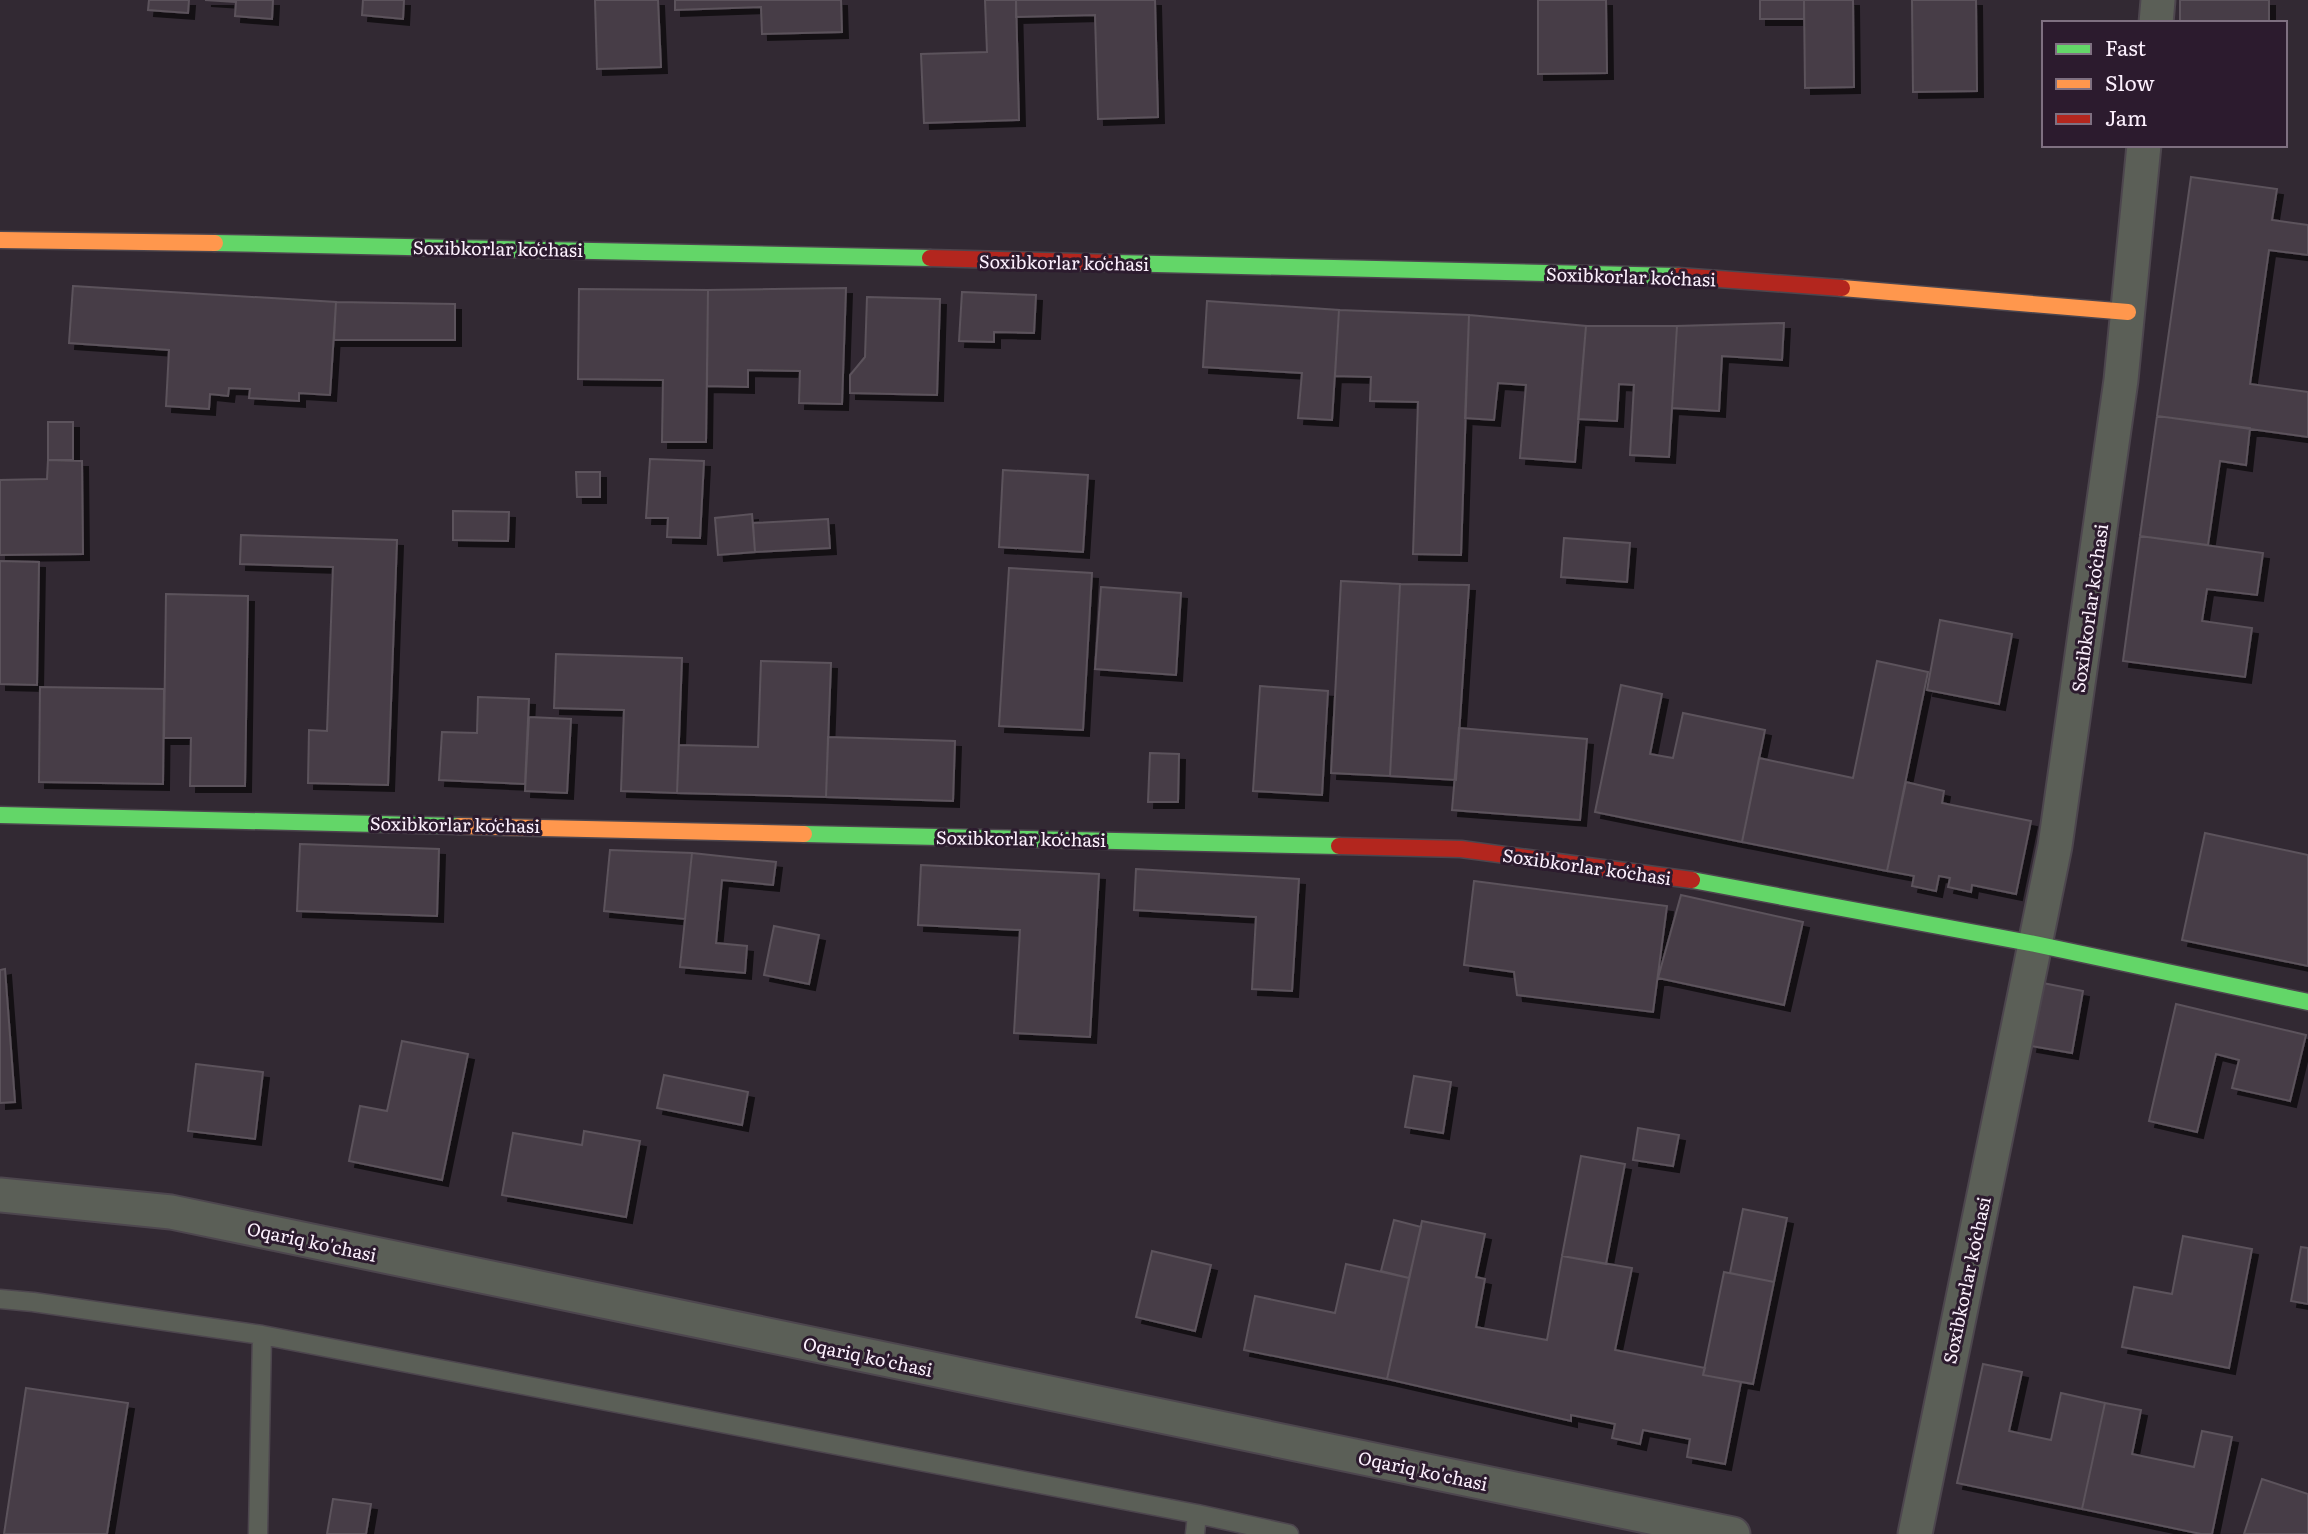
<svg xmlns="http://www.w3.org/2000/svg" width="2308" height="1534" viewBox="0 0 2308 1534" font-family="Literata,serif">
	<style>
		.building { fill: #473e46; stroke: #5c535c; stroke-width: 2; filter: url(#shadow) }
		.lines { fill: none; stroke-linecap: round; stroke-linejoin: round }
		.lane-casing { stroke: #4d464e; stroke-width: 21 }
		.street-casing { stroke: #4d464e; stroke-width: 37 }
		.fast-casing { stroke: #4d464e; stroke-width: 19 }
		.slow-casing { stroke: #4d464e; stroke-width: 19 }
		.jam-casing { stroke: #4d464e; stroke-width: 19 }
		.lane { stroke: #5b5f57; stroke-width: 18 }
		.street { stroke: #5b5f57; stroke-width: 33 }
		.fast { stroke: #63d668; stroke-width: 16 }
		.slow { stroke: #ff974d; stroke-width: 16 }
		.jam { stroke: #b3261e; stroke-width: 16 }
		.labels { text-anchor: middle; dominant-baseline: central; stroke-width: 6; stroke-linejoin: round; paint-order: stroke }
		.street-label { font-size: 18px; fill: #fcf0fd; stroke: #2c1b2e }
	</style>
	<defs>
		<filter id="shadow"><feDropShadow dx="6" dy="6" stdDeviation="0" flood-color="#0009"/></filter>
	</defs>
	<rect width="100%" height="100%" fill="#322933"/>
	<path class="building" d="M 149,0 L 189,0 L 188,13 L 148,10 Z
		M 205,0 L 273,0 L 272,19 L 235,16 L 236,2 Z
		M 363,0 L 404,0 L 403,19 L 362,15 Z
		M 595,0 L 658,0 L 661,67 L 597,69 Z
		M 675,0 L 841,0 L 842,32 L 762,34 L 761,7 L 675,10 Z
		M 985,0 L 1016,0 L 1019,120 L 924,123 L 921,54 L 987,52 Z
		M 1016,0 L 1155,0 L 1158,117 L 1098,119 L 1095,15 L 1016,17 Z
		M 1538,0 L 1606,0 L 1607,73 L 1538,74 Z
		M 1760,0 L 1804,0 L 1804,19 L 1760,19 Z
		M 1804,0 L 1853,0 L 1854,87 L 1805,88 Z
		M 1912,0 L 1976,0 L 1977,91 L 1913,92 Z
		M 2180,0 L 2269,0 L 2269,23 L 2180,23 Z
		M 2191,177 L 2277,189 L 2272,220 L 2308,225 L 2308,255 L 2269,250 L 2250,384 L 2308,392 L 2308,437 L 2157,416 Z
		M 73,286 L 336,302 L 330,395 L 299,393 L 299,401 L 249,398 L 250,389 L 229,388 L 228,396 L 210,394 L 209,409 L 166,406 L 169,350 L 69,343 Z
		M 846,288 L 842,404 L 799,403 L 800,371 L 748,370 L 748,387 L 707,386 L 708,290 Z
		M 579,289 L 708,290 L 706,442 L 662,442 L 663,380 L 578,379 Z
		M 962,292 L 1036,295 L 1034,333 L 994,332 L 994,342 L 959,341 Z
		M 867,297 L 940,299 L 937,395 L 850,393 L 850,375 L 865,357 Z
		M 1207,301 L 1339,310 L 1332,420 L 1298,418 L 1302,373 L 1203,367 Z
		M 336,302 L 455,304 L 455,340 L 334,340 Z
		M 1339,310 L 1469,315 L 1461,555 L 1413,554 L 1418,402 L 1370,401 L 1371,377 L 1335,376 Z
		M 1469,315 L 1586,326 L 1575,462 L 1520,458 L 1526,385 L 1498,383 L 1494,420 L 1465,418 Z
		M 1784,323 L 1782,360 L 1722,356 L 1719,411 L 1672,408 L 1677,326 Z
		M 1586,326 L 1677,326 L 1669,457 L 1630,455 L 1634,385 L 1619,384 L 1617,421 L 1578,419 Z
		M 2157,416 L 2250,428 L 2246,465 L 2220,461 L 2208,545 L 2140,536 Z
		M 48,422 L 73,422 L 73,460 L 48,460 Z
		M 650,459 L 704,461 L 700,538 L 667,537 L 668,518 L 646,518 Z
		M 48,460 L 82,461 L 83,554 L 0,555 L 0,480 L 47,479 Z
		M 1003,470 L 1088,475 L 1083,552 L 999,547 Z
		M 576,472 L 600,472 L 600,497 L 577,497 Z
		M 453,511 L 509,512 L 508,541 L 453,540 Z
		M 752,514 L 755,552 L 718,555 L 715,518 Z
		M 828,519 L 830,548 L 755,552 L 753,523 Z
		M 241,535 L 397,540 L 388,785 L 308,783 L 309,730 L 327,731 L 333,567 L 240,564 Z
		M 2140,536 L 2263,553 L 2257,595 L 2207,589 L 2202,621 L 2252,628 L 2245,677 L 2123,661 Z
		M 1564,538 L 1630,543 L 1627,582 L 1561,577 Z
		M 0,561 L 39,562 L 37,685 L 0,684 Z
		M 1009,568 L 1092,573 L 1083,730 L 999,726 Z
		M 1341,581 L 1400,584 L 1390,776 L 1331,773 Z
		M 1400,584 L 1469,585 L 1456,780 L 1390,776 Z
		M 1101,587 L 1181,593 L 1176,675 L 1095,669 Z
		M 166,594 L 248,596 L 245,786 L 190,786 L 191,738 L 164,738 Z
		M 1940,620 L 2012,634 L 1999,704 L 1927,690 Z
		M 556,654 L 682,658 L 677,793 L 621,791 L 624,710 L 554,708 Z
		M 761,661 L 831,663 L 826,797 L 677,793 L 679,745 L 758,747 Z
		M 1877,661 L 1928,672 L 1887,871 L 1742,842 L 1759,758 L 1853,778 Z
		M 1621,685 L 1662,694 L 1650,754 L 1673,758 L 1683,713 L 1765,730 L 1742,842 L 1595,812 Z
		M 1260,686 L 1328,691 L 1322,795 L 1253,791 Z
		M 40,687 L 164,689 L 163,784 L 39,782 Z
		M 478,697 L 529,699 L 525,784 L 439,780 L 442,732 L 477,733 Z
		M 529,717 L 571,719 L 567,793 L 525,791 Z
		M 1459,728 L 1587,739 L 1580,820 L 1452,810 Z
		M 828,737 L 955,741 L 953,801 L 826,797 Z
		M 1150,753 L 1179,754 L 1178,802 L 1148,802 Z
		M 1906,782 L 1944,791 L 1942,803 L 2031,821 L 2016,894 L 1972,885 L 1971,892 L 1948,887 L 1950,878 L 1939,876 L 1936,891 L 1912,886 L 1914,876 L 1887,871 Z
		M 2205,833 L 2308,855 L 2308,966 L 2182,940 Z
		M 300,844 L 439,849 L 437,916 L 297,911 Z
		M 610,850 L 692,853 L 685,919 L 604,911 Z
		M 692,853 L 776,862 L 773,885 L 722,880 L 716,943 L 747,946 L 745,973 L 680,967 Z
		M 921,865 L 1099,874 L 1090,1037 L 1014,1033 L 1020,930 L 918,925 Z
		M 1136,869 L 1299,879 L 1292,991 L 1252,989 L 1256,917 L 1134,910 Z
		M 1474,881 L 1667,906 L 1653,1012 L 1517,995 L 1514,972 L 1464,965 Z
		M 1681,895 L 1803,922 L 1784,1005 L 1658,978 Z
		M 774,926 L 819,935 L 809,984 L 764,975 Z
		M 5,969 L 15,1102 L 0,1103 L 0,970 Z
		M 2043,983 L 2083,991 L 2072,1053 L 2031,1046 Z
		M 2176,1004 L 2306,1035 L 2290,1101 L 2232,1088 L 2239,1060 L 2216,1054 L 2197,1132 L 2149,1121 Z
		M 402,1041 L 468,1054 L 442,1180 L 349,1161 L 360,1106 L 387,1111 Z
		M 196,1064 L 263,1072 L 255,1139 L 188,1131 Z
		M 664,1075 L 748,1092 L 742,1125 L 657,1108 Z
		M 1414,1076 L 1451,1082 L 1443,1133 L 1405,1127 Z
		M 1638,1128 L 1679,1135 L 1673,1166 L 1633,1160 Z
		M 584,1131 L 640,1141 L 626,1217 L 502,1195 L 513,1133 L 582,1145 Z
		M 1581,1156 L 1625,1164 L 1606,1264 L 1562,1256 Z
		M 1743,1209 L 1787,1218 L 1774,1282 L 1730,1273 Z
		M 1394,1220 L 1421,1227 L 1409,1278 L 1381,1271 Z
		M 1422,1221 L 1485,1234 L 1476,1277 L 1485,1279 L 1476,1327 L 1547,1340 L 1562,1256 L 1632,1268 L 1615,1350 L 1705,1368 L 1703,1375 L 1741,1382 L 1725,1464 L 1687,1457 L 1690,1439 L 1643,1430 L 1640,1444 L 1612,1438 L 1615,1424 L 1571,1415 L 1571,1421 L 1387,1379 Z
		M 2183,1236 L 2252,1249 L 2229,1368 L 2122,1347 L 2134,1287 L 2172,1294 Z
		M 2301,1247 L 2308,1248 L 2308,1304 L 2291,1301 Z
		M 1152,1251 L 1211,1265 L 1195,1331 L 1136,1317 Z
		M 1346,1264 L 1409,1278 L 1387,1379 L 1244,1350 L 1255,1296 L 1335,1313 Z
		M 1724,1272 L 1774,1282 L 1753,1384 L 1703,1375 Z
		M 1983,1364 L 2022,1372 L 2009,1431 L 2051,1440 L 2061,1393 L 2105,1403 L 2082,1509 L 1957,1483 Z
		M 26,1388 L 128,1403 L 107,1534 L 4,1534 Z
		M 2105,1403 L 2141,1410 L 2132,1454 L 2194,1467 L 2202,1431 L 2232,1437 L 2212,1534 L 2201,1534 L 2082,1509 Z
		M 2262,1479 L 2308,1494 L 2308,1534 L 2244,1534 Z
		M 333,1499 L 371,1504 L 366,1534 L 327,1534 Z"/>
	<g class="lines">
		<defs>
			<path id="lane" d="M 0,1299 L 33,1302 L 262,1335 L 1197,1514 L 1289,1534
				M 258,1534 L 262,1335
				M 1195,1534 L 1197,1514"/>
			<path id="street" d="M 2156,23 L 2158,0
				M 0,1195 L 171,1212 L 1733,1534
				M 1915,1534 L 2055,846 L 2121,380 L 2144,145"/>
			<path id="fast" d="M 215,243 L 930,258
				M 1115,263 L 1678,276
				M 0,815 L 459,826
				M 804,834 L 1339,846
				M 1692,880 L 2035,944 L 2308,1002"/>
			<path id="slow" d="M 0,240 L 215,243
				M 1842,288 L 2128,312
				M 459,826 L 804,834"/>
			<path id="jam" d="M 930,258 L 1115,263
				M 1678,276 L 1842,288
				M 1339,846 L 1461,849 L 1692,880"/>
		</defs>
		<use href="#lane" class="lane-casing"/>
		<use href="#street" class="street-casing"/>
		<use href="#fast" class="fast-casing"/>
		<use href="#slow" class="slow-casing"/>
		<use href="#jam" class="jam-casing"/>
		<use href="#lane" class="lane"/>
		<use href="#street" class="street"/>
		<use href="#fast" class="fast"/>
		<use href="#slow" class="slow"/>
		<use href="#jam" class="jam"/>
	</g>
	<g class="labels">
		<g class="street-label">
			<text transform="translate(498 248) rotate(1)">Soxibkorlar koʻchasi</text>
			<text transform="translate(1064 262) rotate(1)">Soxibkorlar koʻchasi</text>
			<text transform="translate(1631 276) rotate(2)">Soxibkorlar koʻchasi</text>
			<text transform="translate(2089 608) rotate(-82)">Soxibkorlar koʻchasi</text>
			<text transform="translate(455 824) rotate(1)">Soxibkorlar koʻchasi</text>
			<text transform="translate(1021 838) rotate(1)">Soxibkorlar koʻchasi</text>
			<text transform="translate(1587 866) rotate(8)">Soxibkorlar koʻchasi</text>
			<text transform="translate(312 1241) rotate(12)">Oqariq ko'chasi</text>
			<text transform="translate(1966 1280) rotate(-78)">Soxibkorlar koʻchasi</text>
			<text transform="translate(868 1356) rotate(12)">Oqariq ko'chasi</text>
			<text transform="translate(1423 1470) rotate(12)">Oqariq ko'chasi</text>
		</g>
	</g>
	<rect x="2042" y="21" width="245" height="126" fill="#2c1b2e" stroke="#7f7081" stroke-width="2"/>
	<rect x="2056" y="44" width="35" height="10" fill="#63d668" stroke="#7f7081" stroke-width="2"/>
	<text x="2105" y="56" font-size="21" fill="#fcf0fd">Fast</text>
	<rect x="2056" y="79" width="35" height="10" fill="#ff974d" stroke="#7f7081" stroke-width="2"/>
	<text x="2105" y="91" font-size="21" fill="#fcf0fd">Slow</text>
	<rect x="2056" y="114" width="35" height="10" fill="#b3261e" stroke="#7f7081" stroke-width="2"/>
	<text x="2105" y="126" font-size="21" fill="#fcf0fd">Jam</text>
</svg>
